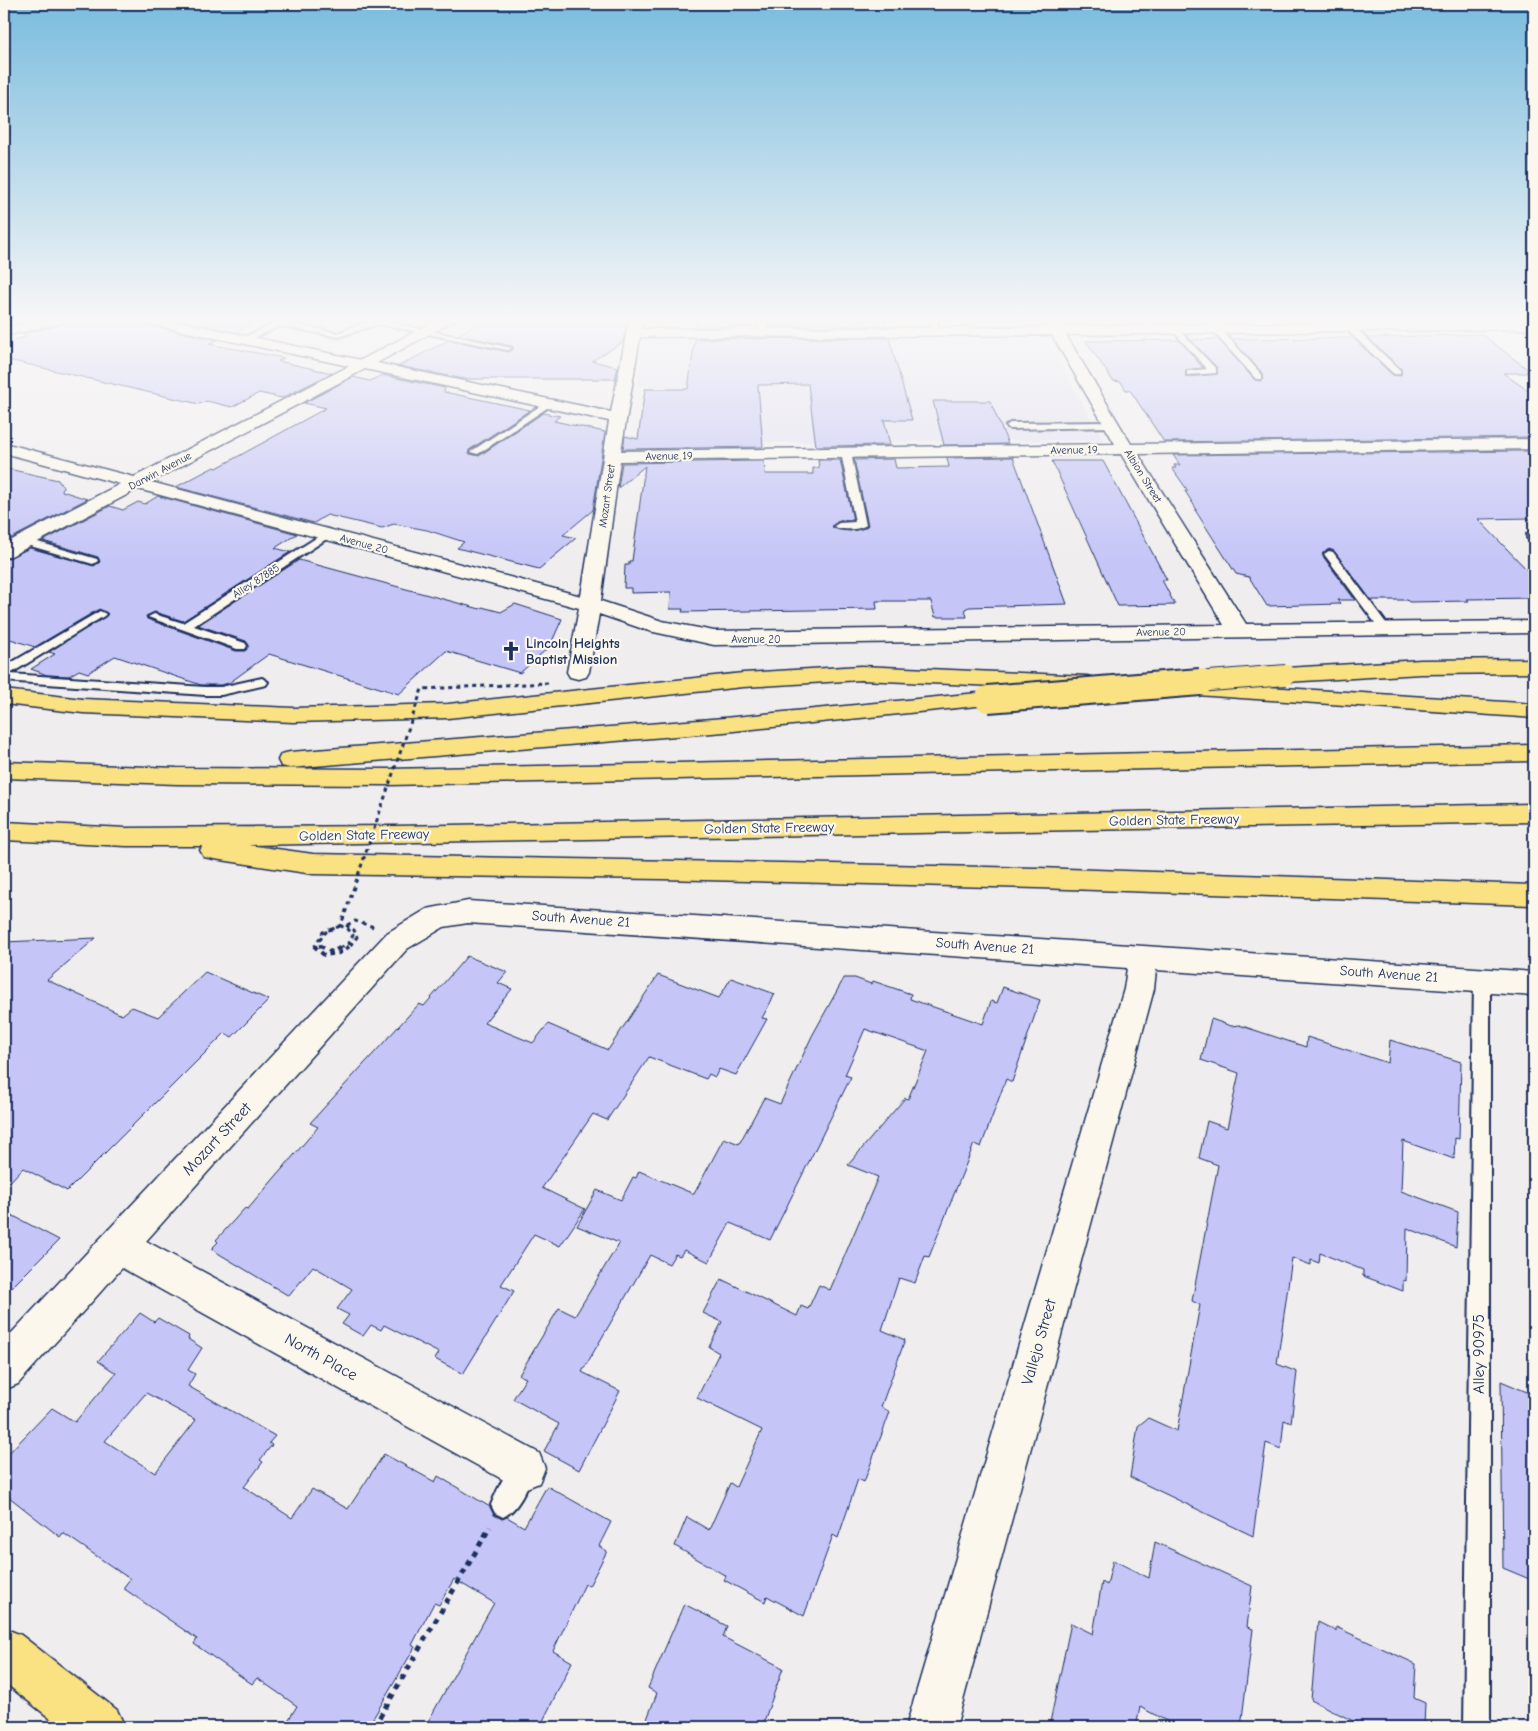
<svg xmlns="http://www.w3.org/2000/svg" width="1538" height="1731" viewBox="0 0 1538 1731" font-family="'Comic Neue',sans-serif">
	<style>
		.built { fill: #e3e1f1 }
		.building { fill: #c5c5f8; stroke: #1b2f5e; fill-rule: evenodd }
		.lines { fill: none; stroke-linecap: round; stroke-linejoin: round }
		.lane-casing { stroke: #1b2f5e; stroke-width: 4 }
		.street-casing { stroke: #1b2f5e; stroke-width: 3 }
		.secondary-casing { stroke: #1b2f5e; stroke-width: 3 }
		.primary-casing { stroke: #1b2f5e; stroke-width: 3 }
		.highway-casing { stroke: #1b2f5e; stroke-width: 3 }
		.path-far2 { stroke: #1b2f5e; stroke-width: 3; stroke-dasharray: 4 4; stroke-linecap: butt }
		.path-far1 { stroke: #1b2f5e; stroke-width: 4; stroke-dasharray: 4.5 4.5; stroke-linecap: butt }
		.path { stroke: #1b2f5e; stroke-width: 5; stroke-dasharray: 5.5 5.5; stroke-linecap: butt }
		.lane { fill: #fbf7ec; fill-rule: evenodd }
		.street { fill: #fbf7ec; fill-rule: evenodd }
		.secondary { fill: #fbf7ec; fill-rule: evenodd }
		.primary { fill: #fae181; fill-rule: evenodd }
		.highway { fill: #fae181; fill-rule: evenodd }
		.highway-bridge-far1-casing { stroke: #1b2f5e; stroke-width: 22; stroke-linecap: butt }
		.highway-bridge-casing { stroke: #1b2f5e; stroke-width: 30; stroke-linecap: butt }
		.path-bridge-far2 { stroke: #1b2f5e; stroke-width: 2.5; stroke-dasharray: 2.5 2.5; stroke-linecap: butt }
		.path-bridge-far1 { stroke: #1b2f5e; stroke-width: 3; stroke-dasharray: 4 4; stroke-linecap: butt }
		.path-bridge { stroke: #1b2f5e; stroke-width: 4; stroke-dasharray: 4.5 4.5; stroke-linecap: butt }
		.highway-bridge-far1 { stroke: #fae181; stroke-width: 20 }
		.highway-bridge { stroke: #fae181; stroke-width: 26 }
		.labels { text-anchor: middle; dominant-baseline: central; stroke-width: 4.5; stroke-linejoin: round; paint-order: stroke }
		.far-street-label { font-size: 11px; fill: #1b2f5e; stroke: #fbf7ec }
		.poi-label { font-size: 14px; font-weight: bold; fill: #1b2f5e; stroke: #fbf7ec; text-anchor: start }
		.street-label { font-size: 14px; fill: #1b2f5e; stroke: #fbf7ec }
		.near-street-label { font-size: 16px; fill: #1b2f5e; stroke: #fbf7ec }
	</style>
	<rect width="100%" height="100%" fill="#f0edee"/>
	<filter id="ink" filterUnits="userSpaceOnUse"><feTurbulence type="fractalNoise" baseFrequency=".02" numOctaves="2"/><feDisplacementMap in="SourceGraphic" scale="10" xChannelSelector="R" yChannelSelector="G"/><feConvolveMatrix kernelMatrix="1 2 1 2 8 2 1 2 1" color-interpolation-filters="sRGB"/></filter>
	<g filter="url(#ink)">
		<path class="built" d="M 1044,336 L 1103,440 L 763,442 L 758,387 L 638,387 L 644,339 Z"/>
		<path class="building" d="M 65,320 L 141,320 L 150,326 L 218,340 L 208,344 L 284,358 L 278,361 L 332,373 L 282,398 L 259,393 L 232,407 L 207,401 L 199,404 L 4,359 L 4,343 L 26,337 L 22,334 L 61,325 Z
			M 181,320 L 262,320 L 236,332 Z
			M 486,320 L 627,320 L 623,342 L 592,361 L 618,367 L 615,379 L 464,379 L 399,366 L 449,340 L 508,352 L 513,350 L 512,346 L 458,335 Z
			M 697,320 L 758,320 L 758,327 L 696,327 Z
			M 770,320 L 884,320 L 886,326 L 769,326 Z
			M 1481,334 L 1530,371 L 1526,371 L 1529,373 L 1503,373 L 1534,395 L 1534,437 L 1164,442 L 1130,390 L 1126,390 L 1121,382 L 1113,381 L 1086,341 L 1179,340 L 1203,368 L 1186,370 L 1187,377 L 1217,374 L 1217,368 L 1191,340 L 1218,339 L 1255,380 L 1262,381 L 1263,374 L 1232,339 L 1353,338 L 1393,375 L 1400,376 L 1401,369 L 1368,338 Z
			M 889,338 L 912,420 L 884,420 L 890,445 L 816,446 L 808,384 L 758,385 L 763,447 L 623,449 L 625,436 L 638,439 L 645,389 L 688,389 L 695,339 Z
			M 382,375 L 445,388 L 444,392 L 530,410 L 469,450 L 470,454 L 479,456 L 543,413 L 560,416 L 554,421 L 605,432 L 593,510 L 563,535 L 576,538 L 539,569 L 457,548 L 464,542 L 427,530 L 394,524 L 382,528 L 327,515 L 314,523 L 176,487 L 214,467 L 217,468 L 326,408 L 304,403 L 353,377 L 370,381 Z
			M 933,401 L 990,401 L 1008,444 L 944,445 Z
			M 1534,451 L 1534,518 L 1478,519 L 1534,577 L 1534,598 L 1467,599 L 1469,601 L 1409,602 L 1407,600 L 1371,600 L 1334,551 L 1329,549 L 1322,555 L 1355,600 L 1338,600 L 1340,604 L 1267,606 L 1249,577 L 1236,574 L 1195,510 L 1197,510 L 1185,491 L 1188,491 L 1172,468 L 1176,468 L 1174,465 L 1180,465 L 1173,455 Z
			M 1013,457 L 1067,604 L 969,607 L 965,609 L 967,617 L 935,617 L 931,601 L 876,601 L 877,609 L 682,612 L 683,609 L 670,609 L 671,592 L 631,593 L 631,588 L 624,588 L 625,565 L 629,565 L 629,561 L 632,561 L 645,466 L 618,488 L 622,463 L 764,461 L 765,474 L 813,474 L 813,468 L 819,468 L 818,460 L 840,460 L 853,520 L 838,521 L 832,527 L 850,531 L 864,528 L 868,525 L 854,460 L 894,459 L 896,468 L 949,467 L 947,458 Z
			M 1052,461 L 1103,461 L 1167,580 L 1162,580 L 1175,605 L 1118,606 Z
			M 4,468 L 58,480 L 63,487 L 62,491 L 87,499 L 4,542 Z
			M 158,496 L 297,534 L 275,548 L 290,552 L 183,621 L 155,612 L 146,616 L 147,619 L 236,651 L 245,651 L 249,645 L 246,641 L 198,625 L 299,560 L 480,609 L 482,607 L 501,612 L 515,604 L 562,619 L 550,646 L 520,673 L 446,651 L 399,694 L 269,654 L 229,683 L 221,685 L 201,685 L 115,656 L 88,673 L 79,670 L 69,676 L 47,675 L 31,669 L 55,654 L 49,652 L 108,614 L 99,609 L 35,647 L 4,637 L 4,560 L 30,548 L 94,566 L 100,562 L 98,557 L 43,541 L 110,506 L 123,510 L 138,502 L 145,504 Z
			M 96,938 L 47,980 L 122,1015 L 132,1007 L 158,1017 L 205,972 L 269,1000 L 232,1037 L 225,1033 L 67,1191 L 23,1168 L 4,1188 L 4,942 Z
			M 467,956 L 507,972 L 498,983 L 512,989 L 484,1023 L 533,1043 L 548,1024 L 608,1050 L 658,975 L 719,998 L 731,978 L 775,994 L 762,1018 L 767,1019 L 736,1075 L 719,1069 L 715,1077 L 709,1074 L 706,1079 L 649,1057 L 607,1120 L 593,1114 L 542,1188 L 585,1209 L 560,1246 L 534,1234 L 501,1285 L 514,1291 L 463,1374 L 435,1359 L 439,1353 L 384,1325 L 381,1330 L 371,1325 L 363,1336 L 342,1324 L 349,1315 L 337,1309 L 352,1289 L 313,1266 L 289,1296 L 211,1249 L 218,1242 L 216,1240 L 245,1208 L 248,1209 L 318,1127 L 310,1123 L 419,1004 L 424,1006 Z
			M 844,978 L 855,978 L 871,984 L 873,981 L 911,994 L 910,999 L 983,1024 L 991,1001 L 997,1003 L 1003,987 L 1040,1000 L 1012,1082 L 1006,1079 L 981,1147 L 974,1144 L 929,1257 L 925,1256 L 915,1283 L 899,1278 L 882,1330 L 905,1340 L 881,1407 L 890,1412 L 864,1482 L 858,1479 L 838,1538 L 833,1535 L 804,1616 L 767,1596 L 765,1602 L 724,1580 L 726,1576 L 675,1546 L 687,1517 L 709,1530 L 730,1483 L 736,1487 L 762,1430 L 697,1398 L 719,1353 L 709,1347 L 722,1322 L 703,1313 L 721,1279 L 797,1316 L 801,1306 L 808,1309 L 819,1285 L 830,1290 L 878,1177 L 848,1165 L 905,1098 L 908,1099 L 928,1051 L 865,1029 L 845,1075 L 851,1077 L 770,1240 L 730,1223 L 709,1262 L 684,1250 L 680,1256 L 675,1254 L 669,1264 L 650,1255 L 582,1372 L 620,1391 L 579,1470 L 544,1451 L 559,1424 L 513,1399 L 526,1378 L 519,1375 L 559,1308 L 575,1316 L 619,1243 L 577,1226 L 597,1190 L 621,1200 L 633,1177 L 636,1178 L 639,1171 L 694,1194 L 724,1138 L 739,1144 L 764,1098 L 780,1104 L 812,1036 Z
			M 1211,1019 L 1231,1026 L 1239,1025 L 1306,1047 L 1307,1037 L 1388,1063 L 1390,1040 L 1461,1062 L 1459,1139 L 1455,1138 L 1454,1159 L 1403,1141 L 1401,1191 L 1458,1212 L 1456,1247 L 1407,1228 L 1406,1281 L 1403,1280 L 1403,1291 L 1363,1276 L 1363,1270 L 1320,1253 L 1319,1263 L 1311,1260 L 1311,1265 L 1292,1258 L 1277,1364 L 1297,1372 L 1291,1423 L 1284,1420 L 1281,1449 L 1266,1443 L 1253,1536 L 1130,1477 L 1138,1426 L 1148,1418 L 1177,1431 L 1200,1305 L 1192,1301 L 1218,1165 L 1199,1158 L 1207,1121 L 1227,1128 L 1239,1073 L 1201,1060 Z
			M 4,1211 L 59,1240 L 4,1295 Z
			M 140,1313 L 154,1322 L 158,1318 L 189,1336 L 188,1339 L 202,1348 L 188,1370 L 195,1374 L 188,1386 L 275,1436 L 269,1443 L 272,1445 L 260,1460 L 263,1462 L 244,1487 L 292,1518 L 312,1489 L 348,1509 L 384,1454 L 435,1482 L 438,1476 L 490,1507 L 494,1515 L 502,1519 L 507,1517 L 524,1527 L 547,1486 L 611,1522 L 599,1546 L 607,1551 L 589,1586 L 585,1584 L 553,1651 L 572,1662 L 540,1727 L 425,1727 L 494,1603 L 454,1579 L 439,1605 L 434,1603 L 412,1645 L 415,1647 L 368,1727 L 284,1727 L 297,1706 L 257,1678 L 252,1684 L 194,1644 L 197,1639 L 123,1588 L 130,1579 L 63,1533 L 60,1537 L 4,1493 L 4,1458 L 52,1408 L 75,1422 L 116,1373 L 98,1361 ZM 146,1393 L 196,1420 L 155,1473 L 105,1441 Z
			M 1501,1381 L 1534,1395 L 1534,1581 L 1503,1568 Z
			M 1155,1542 L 1252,1586 L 1247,1627 L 1253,1629 L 1241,1727 L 1178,1727 L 1140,1707 L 1136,1727 L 1049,1727 L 1071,1623 L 1093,1634 L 1102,1582 L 1107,1585 L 1113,1560 L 1149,1578 Z
			M 684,1604 L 727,1626 L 723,1637 L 783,1668 L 762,1727 L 644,1727 L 657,1693 L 648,1688 Z
			M 1318,1622 L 1336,1631 L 1336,1627 L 1416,1664 L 1414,1698 L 1425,1703 L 1424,1727 L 1365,1727 L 1311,1700 Z"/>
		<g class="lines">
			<defs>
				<path id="lane" d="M 281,320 L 292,320 L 287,323 L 338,333 L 360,324 L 391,320 L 388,322 L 512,348 L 508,350 L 378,324 L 339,337 L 280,326 L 246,342 L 239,340 Z
					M 760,320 L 768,320 L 766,334 L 759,332 Z
					M 929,320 L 937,320 L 939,333 L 933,333 Z
					M 1347,326 L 1353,326 L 1400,370 L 1400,374 L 1394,374 L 1347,330 Z
					M 1213,327 L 1219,327 L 1262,375 L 1262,379 L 1256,379 L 1213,331 Z
					M 1177,328 L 1216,369 L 1216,373 L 1187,375 L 1187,371 L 1207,369 L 1174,332 L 1173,330 Z
					M 546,402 L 553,404 L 478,454 L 470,452 Z
					M 1111,422 L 1114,423 L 1114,427 L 1010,429 L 1006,426 L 1010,423 Z
					M 846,450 L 851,453 L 866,525 C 860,530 840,531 834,526 L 839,523 L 855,522 L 841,453 Z
					M 327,531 L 332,534 L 331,536 L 194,626 L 245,643 L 247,646 L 245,649 L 237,649 L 148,617 L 154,614 L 183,623 Z
					M 1527,534 L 1534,534 L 1534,542 L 1527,538 Z
					M 24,538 L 97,559 L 98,561 L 93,564 L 20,543 L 20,539 Z
					M 1329,551 L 1333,552 L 1389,627 L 1389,631 L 1381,631 L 1324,554 Z
					M 100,611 L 106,614 L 104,616 L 10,674 L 205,687 L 221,687 L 262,678 L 268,682 L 266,685 L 221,695 L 205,695 L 4,681 L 4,667 Z
					M 1482,974 L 1488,975 L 1490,980 L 1490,1727 L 1464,1727 L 1474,980 L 1476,975 Z
					M 523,1457 L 531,1461 L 535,1469 C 528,1485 519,1510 503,1517 L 495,1513 L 491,1505 C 497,1490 508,1464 523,1457 Z"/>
				<path id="street" d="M 143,320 L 171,320 L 361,360 L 437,320 L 455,320 L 377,363 L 611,412 L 629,320 L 643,320 L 641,329 L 1047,327 L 1043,320 L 1057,320 L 1061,326 L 1534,321 L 1534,329 L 1066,335 L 1131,444 L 1534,439 L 1534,449 L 1138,454 L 1246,624 L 1534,621 L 1534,633 L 714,645 L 649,631 L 599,614 L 589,672 L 586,677 L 578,679 L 570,677 L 567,672 L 579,608 L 138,489 L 11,556 L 4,558 L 4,544 L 120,484 L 4,453 L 4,443 L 134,477 L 349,366 L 150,324 ZM 1052,335 L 1115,444 L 621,451 L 640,337 ZM 365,369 L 609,421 L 581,596 L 151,482 ZM 1121,454 L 1224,625 L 714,631 L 662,621 L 601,601 L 620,461 Z
					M 468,901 L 1534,972 L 1534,996 L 1156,970 L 1154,989 L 956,1727 L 906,1727 L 1124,989 L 1127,968 L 468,923 L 444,927 L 407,949 L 146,1241 L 539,1453 L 545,1468 L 539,1483 L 524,1489 L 509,1483 L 122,1268 L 18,1384 L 4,1390 L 4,1341 L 387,933 L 427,909 Z"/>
				<path id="secondary" d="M 37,320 L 63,320 L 61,323 L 4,336 L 4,328 Z"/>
				<path id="primary" d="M 4,1628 L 21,1635 L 117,1710 L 125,1727 L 61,1727 L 4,1682 Z"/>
				<path id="highway" d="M 1534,659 L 1534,673 L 1421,674 L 1286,682 L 1278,680 L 1275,675 L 1278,670 L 1286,668 L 1421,660 Z
					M 861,666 L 1087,676 L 1095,678 L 1098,683 L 1095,688 L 1087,690 L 861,680 L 743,687 L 448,718 L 293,722 L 83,713 L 4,704 L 4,690 L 83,699 L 293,708 L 448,704 L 743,673 Z
					M 1175,681 L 1534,704 L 1534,718 L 1167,693 L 1164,688 L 1167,683 Z
					M 988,692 L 996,694 L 1000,699 L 996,704 L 724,732 L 290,768 L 281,766 L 278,760 L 281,754 L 290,752 L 724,718 Z
					M 1534,745 L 1534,761 L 389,785 L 177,784 L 4,778 L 4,762 L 177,768 L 389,769 Z
					M 1534,804 L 1534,822 L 248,845 L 313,854 L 1038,868 L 1534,885 L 1534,905 L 1038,888 L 661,879 L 313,874 L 214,859 L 204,857 L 200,850 L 203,846 L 126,846 L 4,840 L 4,822 L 126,828 L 396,826 Z"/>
			</defs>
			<use href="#lane" class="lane-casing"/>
			<use href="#street" class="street-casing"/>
			<use href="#secondary" class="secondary-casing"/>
			<use href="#primary" class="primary-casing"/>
			<use href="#highway" class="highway-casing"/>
			<path class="path-far2" d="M 346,925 L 354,930 L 357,937 L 348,948
				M 347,925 L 355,921 L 374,927
				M 314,948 L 323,932 L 341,926"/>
			<path class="path-far1" d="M 314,946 L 324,955 L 339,953 L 350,946"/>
			<path class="path" d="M 374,1727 L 490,1527"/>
			<use href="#lane" class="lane"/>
			<use href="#street" class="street"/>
			<use href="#secondary" class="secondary"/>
			<use href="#primary" class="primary"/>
			<use href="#highway" class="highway"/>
			<defs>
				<path id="highway-bridge-far1" d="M 1184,683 L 1286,675"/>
				<path id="highway-bridge" d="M 988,699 L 1200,682"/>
			</defs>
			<use href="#highway-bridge-far1" class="highway-bridge-far1-casing"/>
			<use href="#highway-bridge" class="highway-bridge-casing"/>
			<path class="path-bridge-far2" d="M 544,683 L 548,683"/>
			<path class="path-bridge-far1" d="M 321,948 L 319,941 L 326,932 L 341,925 L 422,689 L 548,683
				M 340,948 L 349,943 L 353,935 L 348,929 L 341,926"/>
			<path class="path-bridge" d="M 320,946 L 332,952 L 343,946"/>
			<use href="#highway-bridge-far1" class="highway-bridge-far1"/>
			<use href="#highway-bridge" class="highway-bridge"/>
		</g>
	</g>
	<linearGradient id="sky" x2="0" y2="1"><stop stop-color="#7abcde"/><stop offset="0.57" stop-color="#f8f7f7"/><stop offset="1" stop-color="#f8f7f7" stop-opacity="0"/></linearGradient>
	<rect width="1538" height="563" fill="url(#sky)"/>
	<defs>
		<symbol id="church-bare" viewBox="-9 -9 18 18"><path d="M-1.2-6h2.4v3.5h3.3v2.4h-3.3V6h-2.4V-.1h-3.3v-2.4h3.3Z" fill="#1b2f5e" stroke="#fbf7ec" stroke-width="2.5" paint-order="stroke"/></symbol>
	</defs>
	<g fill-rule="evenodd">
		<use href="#church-bare" x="497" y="637" width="28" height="28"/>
	</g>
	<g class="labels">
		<g class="far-street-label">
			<text transform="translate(1074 450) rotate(-1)">Avenue 19</text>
			<text transform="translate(669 456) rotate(-1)">Avenue 19</text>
			<text transform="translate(160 471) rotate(-28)">Darwin Avenue</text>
			<text transform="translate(1143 476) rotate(58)">Albion Street</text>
			<text transform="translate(607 496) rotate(-82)">Mozart Street</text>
			<text transform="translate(364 544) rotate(15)">Avenue 20</text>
			<text transform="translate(256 581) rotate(-33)">Alley 87885</text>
			<text transform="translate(1161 632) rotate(-1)">Avenue 20</text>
			<text x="756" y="639">Avenue 20</text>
		</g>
		<g class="poi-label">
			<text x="526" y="643">Lincoln Heights<tspan x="526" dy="16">Baptist Mission</tspan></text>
		</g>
		<g class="street-label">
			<text transform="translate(1174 820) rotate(-1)">Golden State Freeway</text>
			<text transform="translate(769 828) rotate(-1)">Golden State Freeway</text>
			<text transform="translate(364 835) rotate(-1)">Golden State Freeway</text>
			<text transform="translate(581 919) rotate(4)">South Avenue 21</text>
			<text transform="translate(985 946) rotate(4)">South Avenue 21</text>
			<text transform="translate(1389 974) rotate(4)">South Avenue 21</text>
		</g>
		<g class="near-street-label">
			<text transform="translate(217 1139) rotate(-47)">Mozart Street</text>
			<text transform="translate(1039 1342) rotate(-74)">Vallejo Street</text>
			<text transform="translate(1479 1354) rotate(-90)">Alley 90975</text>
			<text transform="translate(321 1357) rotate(29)">North Place</text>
		</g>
	</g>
	<rect width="1538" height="1731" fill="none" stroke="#fbf7ec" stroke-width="20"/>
	<rect x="10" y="10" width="1518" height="1711" fill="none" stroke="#1b2f5e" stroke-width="2" filter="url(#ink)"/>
</svg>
